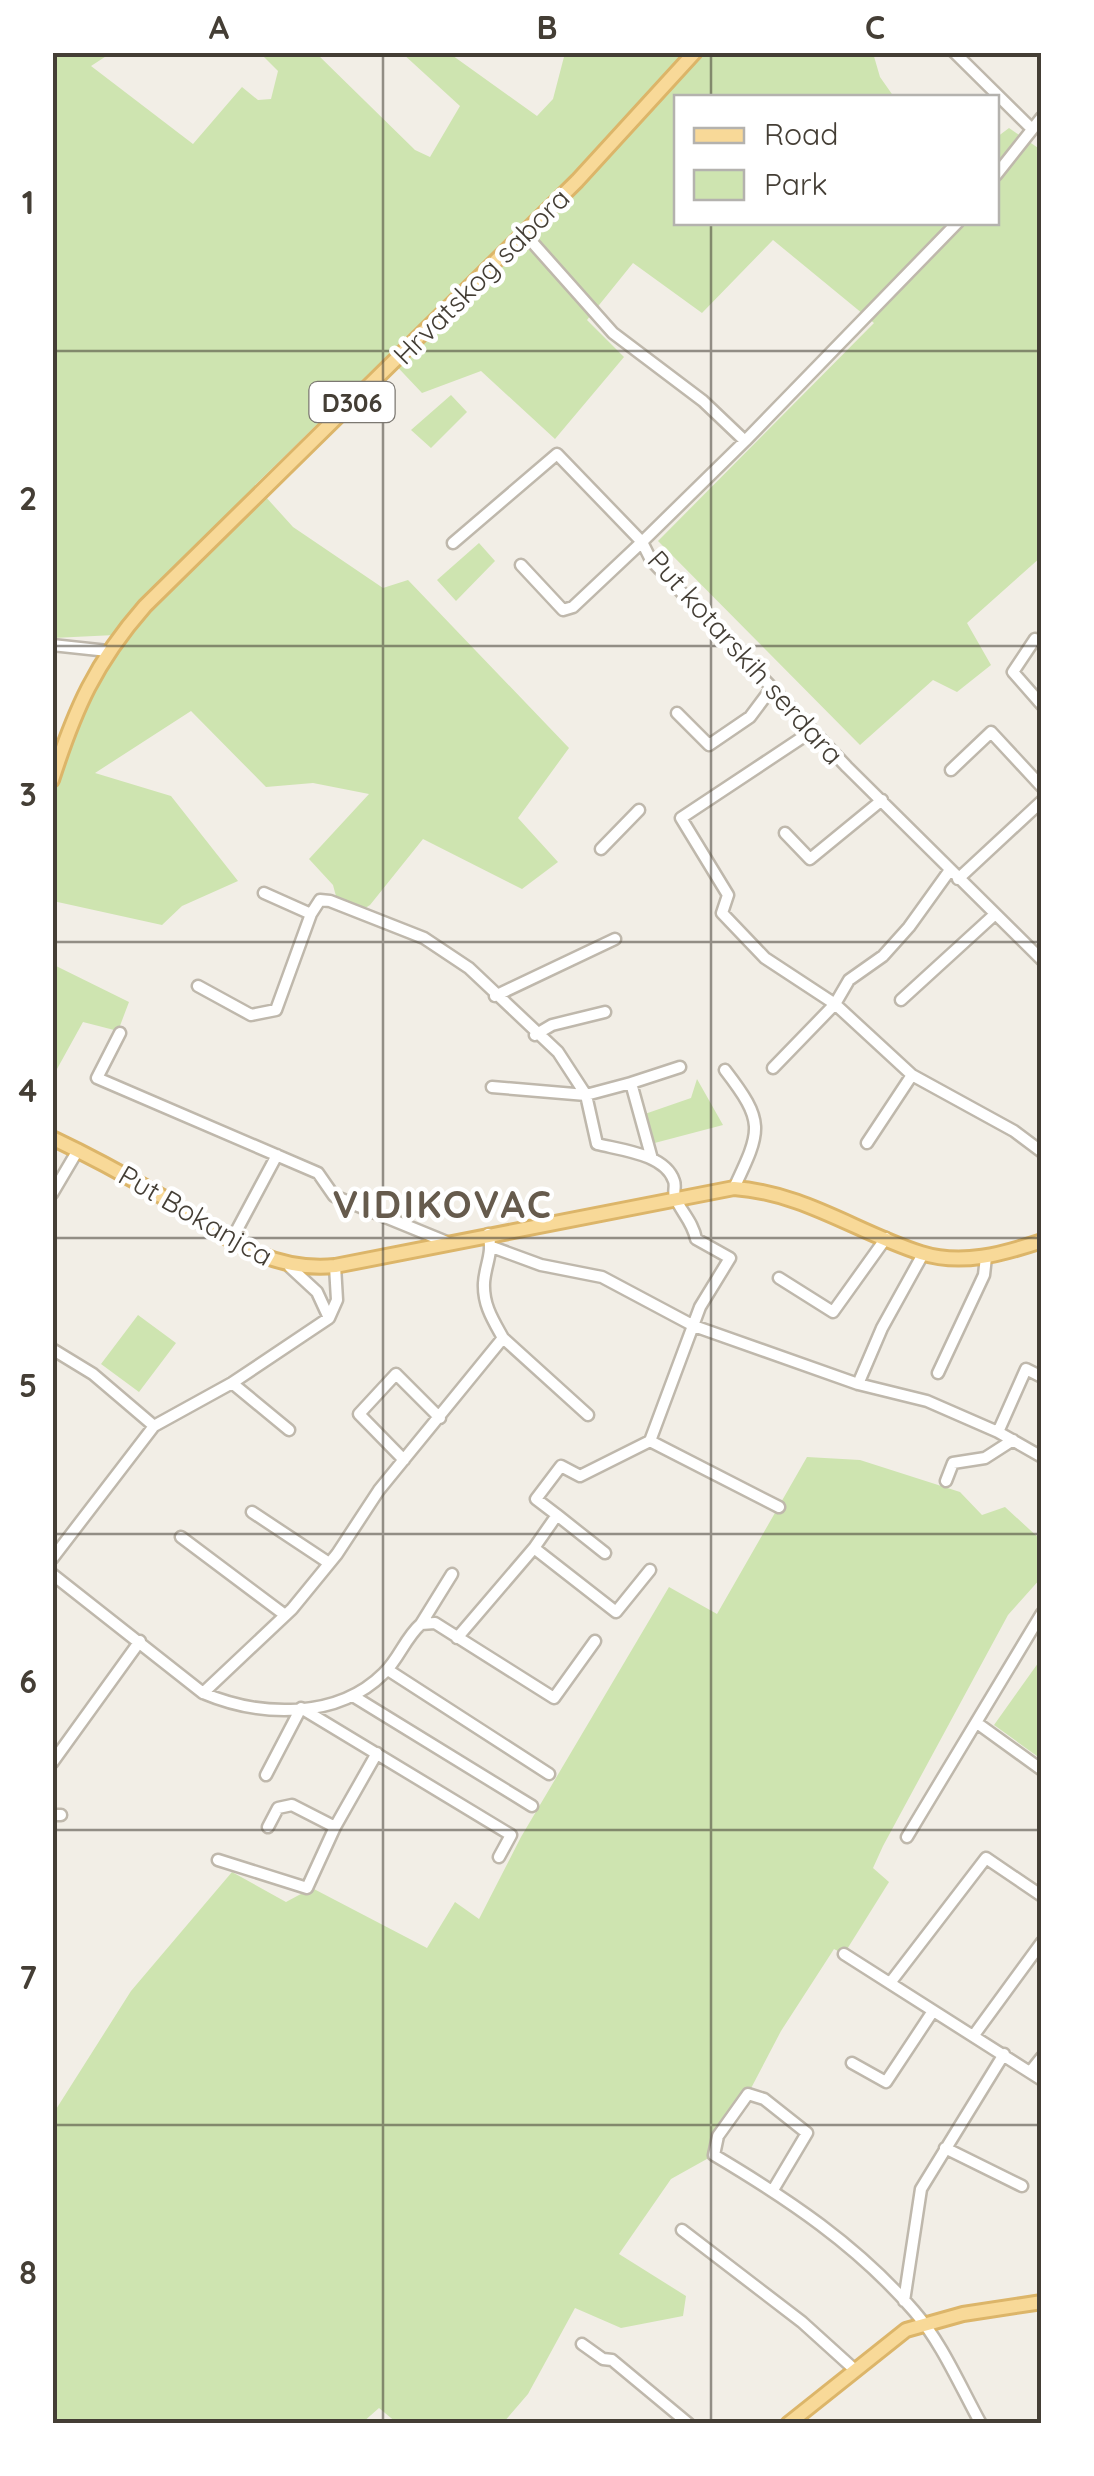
<svg xmlns="http://www.w3.org/2000/svg" width="1094" height="2476" viewBox="0 0 1094 2476" font-family="Quicksand,sans-serif">
	<style>
		.green { fill: #cee4b0 }
		.lines { fill: none; stroke-linecap: round; stroke-linejoin: round }
		.minor-casing { stroke: #bfb8ac; stroke-width: 15 }
		.major-casing { stroke: #dcb569; stroke-width: 18 }
		.minor { stroke: #fff; stroke-width: 10 }
		.major { stroke: #f8d998; stroke-width: 12 }
		.grid { fill: none; stroke: #443e35; stroke-width: 2.5; stroke-opacity: 0.55 }
		.labels { text-anchor: middle; dominant-baseline: central; stroke-width: 9; stroke-linejoin: round; paint-order: stroke }
		.shield { fill: #fff; stroke: #7c7872; stroke-width: 2.5 }
		.shield-label { font-size: 25px; font-weight: bold; fill: #443e35 }
		.street-label { font-size: 28px; fill: #443e35; stroke: #fff }
		.district-label { font-size: 38px; font-weight: bold; letter-spacing: 2.5px; fill: #665b4d; stroke: #fff }
		.neatline { fill: none; stroke: #443e35; stroke-width: 4 }
		.grid-label { font-size: 32px; text-anchor: middle; font-weight: bold; fill: #443e35 }
	</style>
	<rect width="100%" height="100%" fill="#f2eee6"/>
	<path class="green" d="M 53,53 L 111,53 L 91,66 L 193,144 L 242,87 L 258,100 L 271,99 L 278,71 L 260,53 L 316,53 L 415,150 L 430,157 L 460,106 L 402,53 L 449,53 L 537,116 L 553,99 L 565,53 L 873,53 L 880,77 L 894,97 L 676,98 L 676,222 L 996,222 L 997,137 L 1009,128 L 1041,150 L 1041,557 L 967,623 L 991,665 L 957,692 L 933,680 L 860,745 L 658,541 L 874,323 L 773,240 L 702,313 L 633,263 L 587,320 L 624,357 L 555,439 L 481,371 L 422,393 L 387,356 L 255,485 L 293,527 L 383,588 L 408,580 L 569,748 L 518,818 L 558,862 L 522,889 L 423,839 L 370,905 L 362,910 L 337,900 L 333,885 L 309,859 L 369,794 L 313,783 L 266,787 L 191,711 L 95,773 L 171,796 L 238,881 L 182,906 L 162,925 L 53,901 L 53,780 L 115,635 L 53,638 Z
		M 451,395 L 467,412 L 431,448 L 411,430 Z
		M 479,543 L 495,561 L 456,601 L 437,580 Z
		M 52,964 L 129,1002 L 118,1031 L 83,1022 L 57,1069 L 52,1068 Z
		M 697,1079 L 723,1125 L 647,1145 L 639,1116 L 691,1098 Z
		M 138,1315 L 176,1343 L 139,1392 L 101,1364 Z
		M 807,1457 L 860,1460 L 960,1492 L 982,1515 L 1005,1507 L 1041,1540 L 1041,1578 L 1008,1615 L 883,1846 L 873,1868 L 889,1882 L 844,1954 L 834,1949 L 781,2031 L 748,2094 L 718,2136 L 714,2155 L 671,2179 L 619,2254 L 686,2296 L 683,2316 L 621,2328 L 575,2308 L 528,2394 L 503,2423 L 397,2423 L 379,2408 L 362,2423 L 53,2424 L 53,2114 L 131,1991 L 232,1872 L 286,1902 L 312,1888 L 427,1948 L 455,1902 L 479,1919 L 521,1837 L 669,1587 L 717,1614 Z
		M 1041,1659 L 1041,1759 L 994,1725 Z"/>
	<g class="lines">
		<defs>
			<path id="minor" d="M 954,52 L 1032,129
				M 996,175 L 1042,117
				M 524,233 L 613,333 L 703,401 L 745,441 L 642,542 L 651,560 L 847,767 L 1042,960
				M 745,441 L 958,222
				M 453,543 L 557,454 L 642,542 L 573,607 L 563,610 L 521,565
				M 1035,639 L 1013,672 L 1042,705
				M 52,645 L 108,651
				M 677,713 L 709,745 L 750,717 L 771,689
				M 812,731 L 681,818 L 728,895 L 722,913 L 765,958 L 835,1004 L 912,1075 L 1014,1131 L 1042,1152
				M 951,770 L 991,732 L 1042,787
				M 785,833 L 810,859 L 882,800
				M 601,849 L 639,810
				M 958,879 L 1042,801
				M 264,893 L 311,914 L 320,900 L 330,901 L 424,938 L 469,968 L 558,1052 L 586,1095 L 597,1144 C 621,1150 665,1154 674,1181 C 676,1186 673,1192 675,1197 C 681,1212 693,1222 696,1239 L 730,1258 L 700,1307 L 650,1441 L 779,1507
				M 198,986 L 251,1015 L 276,1010 L 311,914
				M 495,996 L 615,939
				M 901,1000 L 993,916
				M 120,1033 L 97,1078 L 318,1173 L 334,1196 L 449,1243
				M 535,1035 L 552,1025 L 605,1012
				M 773,1068 L 835,1004 L 849,980 L 883,956 L 909,927 L 950,870
				M 725,1070 C 765,1122 762,1129 734,1188
				M 631,1083 L 680,1067
				M 492,1087 L 586,1095 L 631,1083 L 652,1159
				M 867,1143 L 912,1075
				M 52,1194 L 78,1150
				M 231,1241 L 277,1155
				M 492,1247 L 541,1265 L 602,1277 L 694,1326 L 858,1384 L 927,1401 L 998,1432 L 1042,1457
				M 290,1267 L 317,1292 L 329,1318
				M 779,1278 L 833,1312 L 886,1238
				M 503,1338 L 588,1415
				M 52,1349 L 93,1374 L 154,1426
				M 938,1373 L 984,1275 L 986,1257
				M 232,1383 L 289,1430
				M 858,1384 L 882,1328 L 923,1254
				M 998,1432 L 1026,1369 L 1042,1377
				M 404,1460 L 359,1414 L 396,1374 L 440,1418
				M 946,1481 L 953,1463 L 985,1458 L 1013,1440
				M 252,1512 L 329,1563
				M 557,1515 L 605,1553
				M 181,1537 L 285,1615
				M 534,1548 L 557,1515 L 536,1499 L 561,1466 L 580,1476 L 650,1441
				M 52,1559 L 154,1426 L 232,1383 L 329,1318 L 337,1300 L 335,1266
				M 52,1574 L 203,1693 L 292,1609 L 337,1554 L 379,1490 L 503,1338 C 493,1320 483,1305 484,1283 C 485,1265 494,1252 488,1234
				M 421,1624 L 452,1574
				M 457,1638 L 534,1548 L 616,1612 L 650,1570
				M 388,1670 L 549,1774
				M 203,1693 C 260,1717 337,1720 384,1673 C 399,1659 405,1638 421,1624 L 435,1623 L 554,1698 L 595,1641
				M 353,1696 L 532,1806
				M 977,1723 L 1042,1770
				M 52,1763 L 140,1641
				M 266,1775 L 301,1708 L 511,1835 L 499,1857
				M 52,1815 L 61,1815
				M 268,1827 L 278,1808 L 292,1805 L 335,1827 L 377,1753
				M 907,1837 L 1042,1613
				M 218,1860 L 307,1888 L 335,1827
				M 844,1954 L 1042,2080
				M 890,1983 L 986,1858 L 1042,1896
				M 974,2035 L 1042,1942
				M 852,2063 L 886,2082 L 933,2011
				M 1030,2072 L 1042,2057
				M 945,2148 L 1022,2186
				M 773,2190 L 807,2133 L 764,2099 L 748,2094 L 718,2136 L 714,2155 C 788,2199 857,2245 914,2311 C 942,2343 960,2386 981,2424
				M 682,2230 L 802,2322 L 855,2370
				M 904,2301 L 921,2189 L 1004,2054
				M 582,2344 L 603,2359 L 612,2360 L 689,2424"/>
			<path id="major" d="M 52,780 C 75,709 95,663 145,606 L 577,181 L 695,52
				M 52,1138 C 90,1156 125,1175 161,1196 C 218,1231 265,1273 335,1266 L 734,1188 C 804,1193 856,1232 921,1253 C 962,1266 1003,1254 1042,1241
				M 788,2424 L 906,2330 L 963,2314 L 1042,2302"/>
		</defs>
		<use href="#minor" class="minor-casing"/>
		<use href="#major" class="major-casing"/>
		<use href="#minor" class="minor"/>
		<use href="#major" class="major"/>
	</g>
	<path class="grid" d="M 383,52 L 383,2424M 711,52 L 711,98M 711,222 L 711,2424M 52,351 L 1042,351M 52,646 L 1042,646M 52,942 L 1042,942M 52,1238 L 1042,1238M 52,1534 L 1042,1534M 52,1830 L 1042,1830M 52,2125 L 1042,2125"/>
	<g class="labels">
		<rect class="shield" x="309.5" y="382" width="85" height="40" rx="8"/>
		<g class="shield-label">
			<text x="352" y="402">D306</text>
		</g>
		<g class="street-label">
			<text transform="translate(481 276) rotate(-45)">Hrvatskog sabora</text>
			<text transform="translate(746 657) rotate(48)">Put kotarskih serdara</text>
			<text transform="translate(196 1215) rotate(30)">Put Bokanjca</text>
		</g>
		<g class="district-label">
			<text x="443" y="1204">VIDIKOVAC</text>
		</g>
	</g>
	<rect width="1094" height="2476" fill="none" stroke="#ffffff" stroke-width="110"/>
	<rect x="674" y="95" width="325" height="130" fill="#ffffff" stroke="#b4b2ae" stroke-width="2.5"/>
	<rect x="694" y="128" width="50" height="15" fill="#f8d998" stroke="#b4b2ae" stroke-width="2.5"/>
	<text x="764" y="145" font-size="30" fill="#443e35">Road</text>
	<rect x="694" y="170" width="50" height="30" fill="#cee4b0" stroke="#b4b2ae" stroke-width="2.5"/>
	<text x="764" y="195" font-size="30" fill="#443e35">Park</text>
	<rect x="55" y="55" width="984" height="2366" class="neatline"/>
	<g class="grid-label">
		<text x="219" y="39">A</text>
		<text x="547" y="39">B</text>
		<text x="875" y="39">C</text>
		<text x="28" y="214">1</text>
		<text x="28" y="510">2</text>
		<text x="28" y="806">3</text>
		<text x="28" y="1102">4</text>
		<text x="28" y="1397">5</text>
		<text x="28" y="1693">6</text>
		<text x="28" y="1989">7</text>
		<text x="28" y="2284">8</text>
	</g>
</svg>
